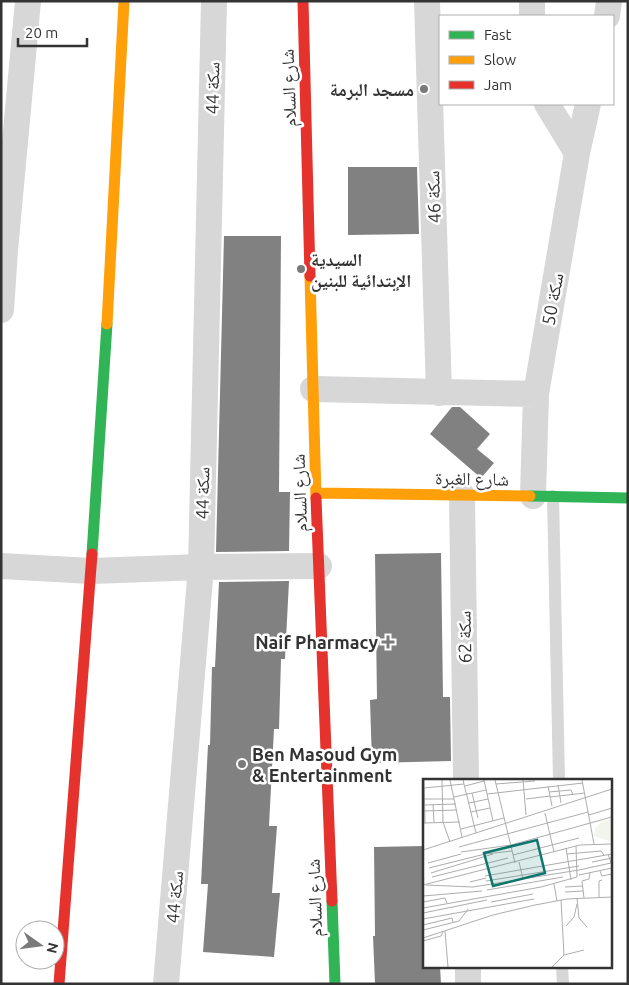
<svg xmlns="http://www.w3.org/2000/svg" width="629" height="985" viewBox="0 0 629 985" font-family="Ubuntu,'Noto Naskh Arabic',sans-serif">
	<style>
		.building { fill: #818181 }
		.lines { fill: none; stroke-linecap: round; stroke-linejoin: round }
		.lane { stroke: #d7d7d7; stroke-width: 12 }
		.street { stroke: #d7d7d7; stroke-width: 26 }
		.fast { stroke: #30b455; stroke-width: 11 }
		.slow { stroke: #ff9f0a; stroke-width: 11 }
		.jam { stroke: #e5322d; stroke-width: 11 }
		.poi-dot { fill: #7a7a7a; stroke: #fff; stroke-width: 2 }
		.labels { text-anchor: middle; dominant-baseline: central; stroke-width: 5; stroke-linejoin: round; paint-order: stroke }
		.street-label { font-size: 18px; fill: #333; stroke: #fff }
		.poi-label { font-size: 18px; font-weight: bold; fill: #333; stroke: #fff; text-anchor: end }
		.inset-road { fill: none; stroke: #adadad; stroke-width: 1 }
		.view { fill: #0f766e; fill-opacity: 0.15; stroke: #0f766e; stroke-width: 2.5 }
		.inset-edge { fill: none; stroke: #333; stroke-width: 2.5 }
	</style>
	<rect width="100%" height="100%" fill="#fff"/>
	<path class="building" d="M 348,167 L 417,167 L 419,234 L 348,235 Z
		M 224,236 L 281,236 L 279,492 L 290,492 L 289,551 L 216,552 Z
		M 452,407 L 460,407 L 490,434 L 477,449 L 494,463 L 481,478 L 430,434 Z
		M 441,553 L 443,697 L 450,697 L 451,761 L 372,763 L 370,700 L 377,699 L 375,554 Z
		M 289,581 L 285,659 L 281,659 L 279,729 L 274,729 L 269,826 L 277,826 L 272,893 L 280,893 L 274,957 L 203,952 L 208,884 L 201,884 L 208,745 L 210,745 L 212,667 L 215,667 L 219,582 Z
		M 424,846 L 424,966 L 440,966 L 441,984 L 375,984 L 373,936 L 375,936 L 374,847 Z"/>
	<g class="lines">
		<path class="lane" d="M 553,496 L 559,780
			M 562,966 L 563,984"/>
		<path class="street" d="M 427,1 L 439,393
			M 532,16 L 532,1
			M 607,16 L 609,1
			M 547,104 L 577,153
			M 1,310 L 5,250 L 28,1
			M 313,389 L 536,394
			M 462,495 L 466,780
			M 533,496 L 536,394 L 577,153 L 588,104
			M 1,566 L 91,571 L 201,567 L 319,566
			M 468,966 L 468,984
			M 166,984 L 201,567 L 214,1"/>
		<path class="fast" d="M 530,496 L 628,498
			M 92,554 L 107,324
			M 332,901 L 335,984"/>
		<path class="slow" d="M 310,276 L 316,498
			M 107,324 L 124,1
			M 316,493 L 530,496"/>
		<path class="jam" d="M 303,1 L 310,276
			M 316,498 L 332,901
			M 59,984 L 92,554"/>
	</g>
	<g class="poi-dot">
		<circle cx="424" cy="89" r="5"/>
		<circle cx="301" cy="269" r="5"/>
		<path d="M385.5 634.5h5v5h5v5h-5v5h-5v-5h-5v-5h5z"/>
		<circle cx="242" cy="764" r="5"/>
	</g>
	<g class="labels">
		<g class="street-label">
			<text transform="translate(212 88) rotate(-89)">سكة 44</text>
			<text transform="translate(288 88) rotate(-92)">شارع السلام</text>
			<text transform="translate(433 197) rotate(-92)">سكة 46</text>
			<text transform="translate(552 299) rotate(-80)">سكة 50</text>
			<text transform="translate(472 478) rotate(1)">شارع الغبرة</text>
			<text transform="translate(202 493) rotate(-89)">سكة 44</text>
			<text transform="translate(299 493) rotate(-92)">شارع السلام</text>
			<text transform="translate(464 637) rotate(-91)">سكة 62</text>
			<text transform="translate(174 897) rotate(-85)">سكة 44</text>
			<text transform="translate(314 898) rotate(-92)">شارع السلام</text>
		</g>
		<g class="poi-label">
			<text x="414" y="89">مسجد البرمة</text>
			<text x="311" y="259" text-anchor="start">السيدية<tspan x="311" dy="21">الإبتدائية للبنين</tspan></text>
			<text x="378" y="642">Naif Pharmacy</text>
			<text x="252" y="754" text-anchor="start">Ben Masoud Gym<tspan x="252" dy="21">&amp; Entertainment</tspan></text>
		</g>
	</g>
	<g transform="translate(423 779)">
		<rect width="189" height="189" fill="#fff"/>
		<path d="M 189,40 L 189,63 L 171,57 L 172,50 L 178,43 Z" fill="#f1f5ed"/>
		<path class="inset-road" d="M 1,1 L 2,44M 19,1 L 20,43 L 27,63M 27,1 L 39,58M 40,1 L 53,54M 61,1 L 70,42M 72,1 L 92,84M 100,1 L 103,36M 159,1 L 171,65M 73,5 L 112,2M 135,6 L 138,24M 42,7 L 61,2M 125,7 L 129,27M 1,9 L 41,5M 126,13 L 148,11 L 150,16M 49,14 L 55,39M 64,15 L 160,4M 31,18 L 63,11M 127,18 L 162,14M 0,20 L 31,20M 103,20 L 127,17M 46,24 L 65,20M 10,25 L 11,43M 1,26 L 33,25M 0,32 L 34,31M 48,33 L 67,29M 122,34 L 131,73M 166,36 L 189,29M 1,44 L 37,43M 38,50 L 81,39M 36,68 L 165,33M 143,69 L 148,101M 0,71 L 189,10M 38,73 L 88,66 L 189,38M 144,75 L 178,72 L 181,76M 90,76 L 156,59M 96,83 L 100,100M 169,83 L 189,79M 5,84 L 38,75M 6,89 L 62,75 L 89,72M 156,91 L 188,84 L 185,75M 177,92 L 179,97 L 189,95M 8,94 L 70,75M 156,96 L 189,89M 62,97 L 189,75M 9,98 L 85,79M 63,102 L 156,87M 47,103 L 63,99M 131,105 L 134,122M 0,106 L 157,66 L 189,65M 3,106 L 50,108 L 156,91M 142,108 L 160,107M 64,111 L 140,98M 142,113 L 160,112M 0,117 L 59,112M 176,118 L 176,102 L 179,101M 154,119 L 156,139 L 164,148M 161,119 L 159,102 L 166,100 L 167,94M 138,121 L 141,176M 0,123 L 22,119 L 24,124M 68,123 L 110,115M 0,129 L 118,108 L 154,98 L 153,67M 0,134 L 64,121M 0,140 L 111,120M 0,146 L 29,139 L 30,143M 143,147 L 151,138 L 154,125M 0,151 L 36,142 L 45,130M 22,152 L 25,188M 0,159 L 70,136 L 112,126 L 144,120 L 189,118M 0,162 L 18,157 L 20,153M 129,188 L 141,176 L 161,171"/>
		<path class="view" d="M 114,61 L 122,94 L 70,107 L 61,74 Z"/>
		<rect width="189" height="189" class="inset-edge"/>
	</g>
	<rect width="629" height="985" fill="none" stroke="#333333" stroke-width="5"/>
	<rect x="439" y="15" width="175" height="90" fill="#ffffff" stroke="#adadad"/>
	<rect x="449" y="31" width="25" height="8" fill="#30b455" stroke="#adadad"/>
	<text x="484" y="40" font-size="15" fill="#333333">Fast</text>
	<rect x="449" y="56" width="25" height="8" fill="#ff9f0a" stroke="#adadad"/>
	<text x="484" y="65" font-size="15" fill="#333333">Slow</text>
	<rect x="449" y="81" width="25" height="8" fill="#e5322d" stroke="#adadad"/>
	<text x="484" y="90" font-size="15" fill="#333333">Jam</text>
	<g transform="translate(40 945) rotate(104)"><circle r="24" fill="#ffffff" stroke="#adadad"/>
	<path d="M0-4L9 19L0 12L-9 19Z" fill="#7a7a7a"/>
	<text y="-8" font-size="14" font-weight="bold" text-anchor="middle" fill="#333333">N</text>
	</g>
	<path d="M18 38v8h69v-8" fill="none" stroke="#333333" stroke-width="2.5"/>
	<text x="25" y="38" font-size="15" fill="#333333" stroke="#ffffff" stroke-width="4" paint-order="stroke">20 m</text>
</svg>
